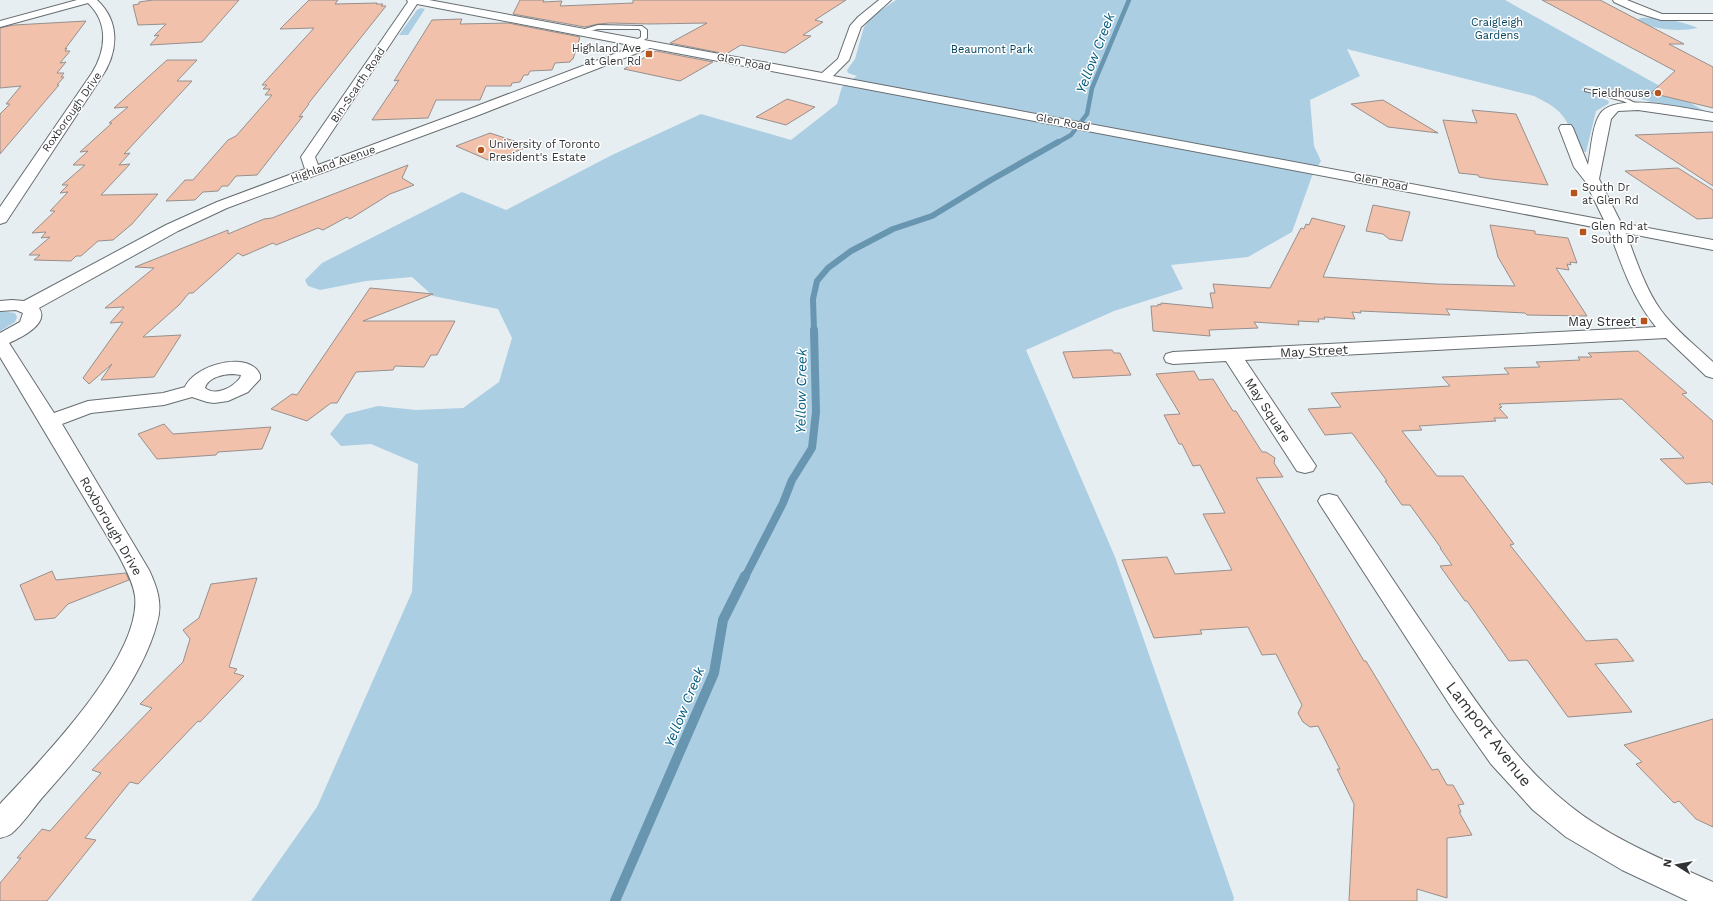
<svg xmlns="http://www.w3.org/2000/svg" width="1713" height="901" viewBox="0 0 1713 901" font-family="'Work Sans',sans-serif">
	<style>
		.green { fill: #abcee3 }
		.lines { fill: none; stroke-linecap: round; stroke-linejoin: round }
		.stream-far3 { stroke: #6895af; stroke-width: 4.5 }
		.stream-far2 { stroke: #6895af; stroke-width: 6 }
		.stream-far1 { stroke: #6895af; stroke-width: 8 }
		.stream { stroke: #6895af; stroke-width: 10 }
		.building { fill: #f1c1ac; stroke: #96908d }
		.lane-casing { stroke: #676d70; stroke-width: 2 }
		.street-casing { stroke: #676d70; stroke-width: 2 }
		.lane { fill: #fff; fill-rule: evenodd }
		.street { fill: #fff; fill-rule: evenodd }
		.poi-dot { fill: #b7541c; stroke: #fff; stroke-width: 1.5 }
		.labels { text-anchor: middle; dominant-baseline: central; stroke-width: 3; stroke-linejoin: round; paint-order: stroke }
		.far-park-label { font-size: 11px; fill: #03435e; stroke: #fff }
		.far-poi-label { font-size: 11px; fill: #313335; stroke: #fff; text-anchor: start }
		.far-street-label { font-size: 11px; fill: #313335; stroke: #fff }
		.poi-label { font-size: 13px; fill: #313335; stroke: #fff; text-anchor: end }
		.street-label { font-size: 13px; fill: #313335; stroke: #fff }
		.water-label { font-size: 14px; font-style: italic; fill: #035c7f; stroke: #fff }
		.near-street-label { font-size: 16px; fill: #313335; stroke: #fff }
	</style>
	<rect width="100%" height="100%" fill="#e7eef2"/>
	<path class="green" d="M 896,0 L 1505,0 L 1703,110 L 1713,113 L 1652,102 L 1593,86 L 1585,86 L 1581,90 L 1609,101 L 1608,104 L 1596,111 L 1586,152 L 1579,151 C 1566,119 1567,112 1534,96 L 1347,49 L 1360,76 L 1310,100 L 1314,146 L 1321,161 L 1312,176 L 1292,232 L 1248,257 L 1171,265 L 1183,289 L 1114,311 L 1026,350 L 1115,557 L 1234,898 L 1233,901 L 251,901 L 317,807 L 412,592 L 418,464 L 371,444 L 341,446 L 330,434 L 346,414 L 378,406 L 416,410 L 463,408 L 499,382 L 512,338 L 498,309 L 433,296 L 412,277 L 366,281 L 320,290 L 308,286 L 305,280 L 322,263 L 462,192 L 506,210 L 612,155 L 701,114 L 791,140 L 837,104 L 842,87 L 857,76 L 848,73 L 847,70 L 855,59 L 864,27 L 871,17 Z
		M 421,8 L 425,9 L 408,35 L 399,35 L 417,10 Z
		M 1641,18 C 1660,17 1681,21 1698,28 C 1678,32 1653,30 1636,20 Z
		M 0,311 L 15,313 L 17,317 L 15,322 L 0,331 Z"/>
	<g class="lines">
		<path class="stream-far3" d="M 1057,143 L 1071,135 L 1087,114 L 1092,88 L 1129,0"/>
		<path class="stream-far2" d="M 814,331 L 813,299 L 817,281 L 828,268 L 851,251 L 893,229 L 932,216 L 991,180 L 1058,142"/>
		<path class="stream-far1" d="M 745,577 L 783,503 L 792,480 L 812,448 L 816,412 L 814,330"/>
		<path class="stream" d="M 615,901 L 714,673 L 723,620 L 745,576"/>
	</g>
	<path class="building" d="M 153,0 L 239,0 L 202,42 L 150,45 L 159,35 L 154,36 L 166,24 L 138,25 L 133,5 L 139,4 L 139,2 Z
		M 309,0 L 338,0 L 335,4 L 377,3 L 376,4 L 383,4 L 381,6 L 386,6 L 308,104 L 309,104 L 299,117 L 303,116 L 257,175 L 236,176 L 228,186 L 222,186 L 218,191 L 203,192 L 195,200 L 166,201 L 185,180 L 193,180 L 228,140 L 236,136 L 272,95 L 265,95 L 270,89 L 263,89 L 267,85 L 262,85 L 314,28 L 280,29 Z
		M 520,0 L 544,0 L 543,2 L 562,1 L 560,6 L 633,3 L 633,0 L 846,0 L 815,20 L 823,22 L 803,35 L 811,36 L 785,53 L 741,45 L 726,54 L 670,43 L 707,23 L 650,24 L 610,23 L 598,24 L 585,27 L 513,14 Z
		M 1542,0 L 1600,0 L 1684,44 L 1669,44 L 1713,67 L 1713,108 L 1651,93 L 1675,71 Z
		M 462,19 L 460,24 L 508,23 L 580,37 L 573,59 L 572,59 L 570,62 L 555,63 L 552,70 L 530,71 L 528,75 L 524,75 L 520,82 L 512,83 L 511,86 L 486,86 L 480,100 L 436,100 L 428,118 L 372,120 L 399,80 L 394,81 L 432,20 Z
		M 86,21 L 65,49 L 67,48 L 65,51 L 70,51 L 60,63 L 66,62 L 57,73 L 64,73 L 61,77 L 64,77 L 57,85 L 59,85 L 0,154 L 0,114 L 10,104 L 6,104 L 21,86 L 0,88 L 0,28 L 14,25 Z
		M 656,51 L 713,62 L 680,81 L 624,69 Z
		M 167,60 L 197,60 L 177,81 L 192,81 L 124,154 L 130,153 L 119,165 L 130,164 L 101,195 L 158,194 L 132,224 L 113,240 L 98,241 L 81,256 L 76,256 L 71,261 L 34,260 L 40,255 L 29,255 L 50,237 L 41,238 L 46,232 L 32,233 L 55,211 L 50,211 L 68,192 L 60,193 L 68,185 L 62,185 L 85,165 L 73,165 L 88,151 L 80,152 L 112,123 L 109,123 L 128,107 L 114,108 Z
		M 787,99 L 815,107 L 786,125 L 756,117 Z
		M 1383,100 L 1438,133 L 1388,127 L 1351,104 Z
		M 1472,110 L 1516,114 L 1548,185 L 1491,179 L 1479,177 L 1478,175 L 1459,173 L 1443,120 L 1477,123 Z
		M 1713,132 L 1713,186 L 1635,135 Z
		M 490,133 L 529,146 L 496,160 L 488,160 L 456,146 Z
		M 408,165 L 402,178 L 414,185 L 390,194 L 350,219 L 347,217 L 323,230 L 318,228 L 276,245 L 273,243 L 243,256 L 238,253 L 193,293 L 189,293 L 179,305 L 143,337 L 181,335 L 154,377 L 101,380 L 112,364 L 89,384 L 83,378 L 123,322 L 110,323 L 124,307 L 105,308 L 154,268 L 135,267 L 228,230 L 228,234 L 264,219 L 272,218 Z
		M 1678,168 L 1713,190 L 1713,218 L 1697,219 L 1625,171 Z
		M 1373,205 L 1410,212 L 1402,241 L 1389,239 L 1383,234 L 1366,231 Z
		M 1312,218 L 1345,226 L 1323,277 L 1436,284 L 1515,286 L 1498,257 L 1490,225 L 1535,231 L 1535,234 L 1568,238 L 1577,263 L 1570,262 L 1571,265 L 1567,264 L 1569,270 L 1556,268 L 1587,316 L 1527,315 L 1525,313 L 1446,309 L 1450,315 L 1360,311 L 1361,313 L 1352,312 L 1355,319 L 1324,317 L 1325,319 L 1318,319 L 1319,322 L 1298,321 L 1299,325 L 1254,322 L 1258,328 L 1209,330 L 1210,336 L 1153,331 L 1151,306 L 1158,306 L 1158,304 L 1161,305 L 1161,303 L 1213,308 L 1210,293 L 1215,293 L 1213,284 L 1270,288 L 1301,228 L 1304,229 L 1306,224 L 1309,225 Z
		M 370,288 L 433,294 L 363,321 L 455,321 L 437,355 L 431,355 L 424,367 L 395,366 L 393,370 L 356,372 L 337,403 L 331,403 L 307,421 L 271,409 L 292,394 L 297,395 Z
		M 1106,350 L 1112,350 L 1114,353 L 1120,353 L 1131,375 L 1073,378 L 1063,352 Z
		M 1638,351 L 1687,393 L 1682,394 L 1713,421 L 1713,485 L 1710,482 L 1686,484 L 1660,459 L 1684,458 L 1622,399 L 1499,404 L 1502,407 L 1499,408 L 1508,418 L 1494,418 L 1496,421 L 1419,426 L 1422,430 L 1402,431 L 1437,476 L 1463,476 L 1514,544 L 1510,545 L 1586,641 L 1617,639 L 1634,661 L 1595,664 L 1632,712 L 1568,717 L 1527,660 L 1509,661 L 1467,601 L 1465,601 L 1440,566 L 1452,565 L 1440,548 L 1441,548 L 1410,505 L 1402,505 L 1385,481 L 1387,481 L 1352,433 L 1325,435 L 1308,409 L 1341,407 L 1331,393 L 1450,386 L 1442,377 L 1509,374 L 1504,368 L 1540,367 L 1536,362 L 1580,360 L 1578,357 L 1592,357 L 1588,353 Z
		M 1194,371 L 1199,380 L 1213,379 L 1233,411 L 1236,411 L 1262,452 L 1266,452 L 1275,458 L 1274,463 L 1283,477 L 1256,478 L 1364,661 L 1366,661 L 1432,770 L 1438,769 L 1447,785 L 1453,785 L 1464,804 L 1458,805 L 1461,812 L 1459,812 L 1472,835 L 1447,838 L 1447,898 L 1417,889 L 1417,901 L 1349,901 L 1354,804 L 1337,769 L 1340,769 L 1318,726 L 1310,727 L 1303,722 L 1298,713 L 1302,705 L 1276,654 L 1262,655 L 1248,627 L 1200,630 L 1202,634 L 1154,638 L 1122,560 L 1167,557 L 1175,574 L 1232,570 L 1203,514 L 1225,513 L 1200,465 L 1193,466 L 1182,444 L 1179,444 L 1164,415 L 1180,414 L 1156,374 Z
		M 164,424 L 173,434 L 271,427 L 262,449 L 218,452 L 216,455 L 157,459 L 138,434 Z
		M 52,571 L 56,580 L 126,573 L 129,580 L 68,604 L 55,618 L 35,620 L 20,585 Z
		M 257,578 L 229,667 L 237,669 L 234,673 L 244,676 L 200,722 L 198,721 L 138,784 L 130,782 L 85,838 L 96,840 L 47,901 L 0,901 L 0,883 L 21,858 L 17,858 L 42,829 L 50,831 L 101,773 L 92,770 L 152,708 L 140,704 L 183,662 L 190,639 L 183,630 L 199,618 L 211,584 Z
		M 1713,719 L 1713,827 L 1696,819 L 1679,801 L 1674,803 L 1636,764 L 1642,762 L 1624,745 Z"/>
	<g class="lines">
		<defs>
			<path id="lane" d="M 598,25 L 642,26 L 647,30 L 647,38 L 639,43 L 635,43 L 635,41 L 641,37 L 641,31 L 639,29 L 598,29 L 581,33 L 578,31 Z
				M 1585,89 L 1627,99 L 1641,106 L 1636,107 L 1623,101 L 1585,91 Z"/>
			<path id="street" d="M 77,0 L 97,0 C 121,22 118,53 101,78 L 8,219 L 6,222 L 0,224 L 0,207 L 92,73 C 106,50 109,23 88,3 L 0,27 L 0,21 Z
				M 407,0 L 429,0 L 822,73 L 838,59 L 850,26 L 858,17 L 879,0 L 891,0 L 861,27 L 849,60 L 833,76 L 1604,220 L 1585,181 L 1574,167 L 1559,128 L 1561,125 L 1571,125 L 1573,128 L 1588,165 C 1591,151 1592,126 1600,114 C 1615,91 1688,109 1713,113 L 1713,121 L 1638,110 L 1618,111 L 1611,119 L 1599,179 L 1621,223 L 1713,240 L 1713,250 L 1626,233 C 1635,257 1645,288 1660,309 C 1674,329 1695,345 1713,362 L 1713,378 L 1706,376 L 1666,338 L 1245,360 L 1316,466 L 1313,471 L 1305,473 L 1297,471 L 1226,361 L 1173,364 L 1166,362 L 1164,358 L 1166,354 L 1173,352 L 1656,327 C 1633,299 1621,264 1609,230 L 650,48 L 479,115 L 227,208 L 178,231 L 39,308 C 50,324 20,338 9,343 L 54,413 L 88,401 L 163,393 L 185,387 C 194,367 236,354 254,367 C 257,369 259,372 260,375 L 260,379 L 248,392 L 228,401 L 214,403 L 207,402 L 192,397 L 164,405 L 91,413 L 62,424 L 149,570 C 157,587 163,604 157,623 C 141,684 83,752 41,799 C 32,810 22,825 11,834 C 8,836 4,837 0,838 L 0,804 C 40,761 142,657 135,596 C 133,582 125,568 119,556 L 0,357 L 0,333 L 20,322 L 23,313 L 16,310 L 0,311 L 0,301 L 12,300 L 24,301 L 166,225 L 217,202 L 305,169 L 301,157 L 408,2 ZM 417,4 L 635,46 L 469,109 L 318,165 L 315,157 ZM 233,374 L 241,375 L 240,378 C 233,387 216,397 205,388 C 208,377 224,374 233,374 Z
				M 1613,0 L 1627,0 L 1662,14 L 1713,14 L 1713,20 L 1661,20 L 1638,13 L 1614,2 Z
				M 1329,494 L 1337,496 C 1372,548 1406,600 1442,652 C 1479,706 1517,764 1569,805 C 1611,839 1664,860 1713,882 L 1713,901 L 1688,901 L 1622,870 L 1566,837 L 1533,810 L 1491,764 L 1455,713 L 1321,506 L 1318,501 L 1321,496 Z"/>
		</defs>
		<use href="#lane" class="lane-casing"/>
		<use href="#street" class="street-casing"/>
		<use href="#lane" class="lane"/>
		<use href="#street" class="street"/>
	</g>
	<g class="poi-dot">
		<rect x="645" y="50" width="8" height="8" rx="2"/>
		<circle cx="1658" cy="93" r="4"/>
		<circle cx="481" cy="150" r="4"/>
		<rect x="1570" y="189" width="8" height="8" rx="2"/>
		<rect x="1579" y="228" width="8" height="8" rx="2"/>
		<rect x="1640" y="317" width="8" height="8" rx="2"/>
	</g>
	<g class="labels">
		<g class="far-park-label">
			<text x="1497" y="22">Craigleigh<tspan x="1497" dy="13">Gardens</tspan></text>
			<text x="992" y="49">Beaumont Park</text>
		</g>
		<g class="far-poi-label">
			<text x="641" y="48" text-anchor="end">Highland Ave<tspan x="641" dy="13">at Glen Rd</tspan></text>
			<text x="1650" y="93" text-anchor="end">Fieldhouse</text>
			<text x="489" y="144">University of Toronto<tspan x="489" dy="13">President's Estate</tspan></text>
			<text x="1582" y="187">South Dr<tspan x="1582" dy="13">at Glen Rd</tspan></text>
			<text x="1591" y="226">Glen Rd at<tspan x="1591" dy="13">South Dr</tspan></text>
		</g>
		<g class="far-street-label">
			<text transform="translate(744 62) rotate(11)">Glen Road</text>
			<text transform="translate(358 85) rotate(-56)">Bin-Scarth Road</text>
			<text transform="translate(72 112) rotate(-55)">Roxborough Drive</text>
			<text transform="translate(1063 122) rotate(11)">Glen Road</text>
			<text transform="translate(333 164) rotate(-20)">Highland Avenue</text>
			<text transform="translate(1381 182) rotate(11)">Glen Road</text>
		</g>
		<g class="poi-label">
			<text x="1636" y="321">May Street</text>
		</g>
		<g class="street-label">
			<text transform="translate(1314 351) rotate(-3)">May Street</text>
			<text transform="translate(1268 410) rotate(57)">May Square</text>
			<text transform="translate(111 526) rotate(60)">Roxborough Drive</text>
		</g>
		<g class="water-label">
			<text transform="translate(1095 53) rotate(-69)">Yellow Creek</text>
			<text transform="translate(801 391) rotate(-89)">Yellow Creek</text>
			<text transform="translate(684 707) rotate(-68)">Yellow Creek</text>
		</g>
		<g class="near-street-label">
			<text transform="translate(1489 734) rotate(52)">Lamport Avenue</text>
		</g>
	</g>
	<g transform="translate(1677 865) rotate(281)" stroke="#ffffff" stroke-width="3" paint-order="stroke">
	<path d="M0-3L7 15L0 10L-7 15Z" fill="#313335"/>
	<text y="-6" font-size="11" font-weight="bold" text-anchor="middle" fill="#313335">N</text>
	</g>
</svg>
